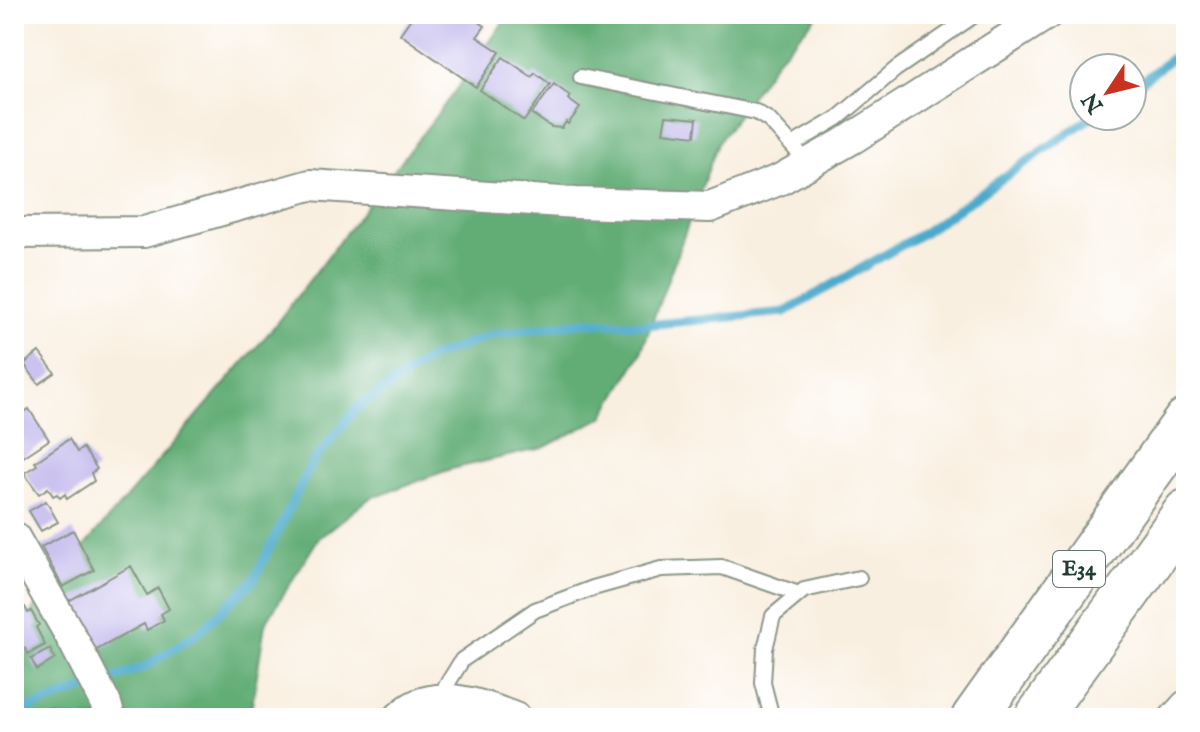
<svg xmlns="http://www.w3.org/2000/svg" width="1200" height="732" viewBox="0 0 1200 732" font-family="'IM FELL English',serif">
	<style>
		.forest { fill: #62ad76; stroke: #407555; stroke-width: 2 }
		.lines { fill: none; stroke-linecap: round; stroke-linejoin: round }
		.stream { stroke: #4caacb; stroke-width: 9 }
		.building { fill: #bbb0ea }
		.lane-casing { stroke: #8c968a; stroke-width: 18 }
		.street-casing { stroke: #8c968a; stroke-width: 34 }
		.highway-casing { stroke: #8c968a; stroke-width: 48 }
		.lane { stroke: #fff; stroke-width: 14 }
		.street { stroke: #fff; stroke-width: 30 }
		.highway { stroke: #fff; stroke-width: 44 }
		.labels { text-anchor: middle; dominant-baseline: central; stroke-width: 8; stroke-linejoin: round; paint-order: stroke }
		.shield { fill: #fff; stroke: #627771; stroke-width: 2 }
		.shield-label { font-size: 22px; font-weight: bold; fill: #1f3d34 }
	</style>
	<rect width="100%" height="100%" fill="#fff"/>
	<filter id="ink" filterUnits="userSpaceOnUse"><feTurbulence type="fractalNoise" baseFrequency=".0125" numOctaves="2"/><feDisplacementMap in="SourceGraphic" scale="16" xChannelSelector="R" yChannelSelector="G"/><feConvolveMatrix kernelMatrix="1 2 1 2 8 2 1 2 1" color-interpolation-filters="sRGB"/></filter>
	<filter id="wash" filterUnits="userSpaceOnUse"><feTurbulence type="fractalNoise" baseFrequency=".006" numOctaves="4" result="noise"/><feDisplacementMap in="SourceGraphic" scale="32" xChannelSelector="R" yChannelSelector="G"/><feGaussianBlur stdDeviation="1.8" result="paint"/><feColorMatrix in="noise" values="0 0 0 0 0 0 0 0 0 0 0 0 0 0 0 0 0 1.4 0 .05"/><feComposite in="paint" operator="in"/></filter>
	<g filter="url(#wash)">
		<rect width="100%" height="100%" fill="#f9efe0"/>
		<path class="forest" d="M 509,14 L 819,14 L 777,59 L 718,143 L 640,355 L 603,417 L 543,448 L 451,469 L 370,498 L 318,539 L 265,624 L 250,718 L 14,718 L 14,642 L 43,594 L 268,334 L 459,86 Z"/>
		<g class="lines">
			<path class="stream" d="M 1132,89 L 1186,47
				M 14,714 L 145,667 L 199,632 L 254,580 L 311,464 L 356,409 L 430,358 L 491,335 L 585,322 L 644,325 L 785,312 L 923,233 L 1093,116"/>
		</g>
		<g id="blocks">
			<path class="building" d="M 414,14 L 460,14 L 465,18 L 467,14 L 485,26 L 477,37 L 500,52 L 476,87 L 400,34 Z
				M 503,57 L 532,77 L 535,73 L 550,84 L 524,121 L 480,90 Z
				M 554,84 L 570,96 L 568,99 L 580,108 L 568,124 L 566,122 L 562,128 L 551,127 L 532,114 Z
				M 666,116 L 697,119 L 695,136 L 663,132 Z
				M 39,352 L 55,373 L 39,384 L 24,364 Z
				M 29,409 L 49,440 L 14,463 L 14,419 Z
				M 69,439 L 77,452 L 83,448 L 97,469 L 91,473 L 94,481 L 67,499 L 65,494 L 60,498 L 57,494 L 53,496 L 48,488 L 39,494 L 24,473 L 37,465 L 35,462 Z
				M 46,501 L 58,522 L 41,531 L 29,511 Z
				M 73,530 L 94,570 L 63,587 L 41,547 Z
				M 131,566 L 147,595 L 158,588 L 169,609 L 161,614 L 164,620 L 147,630 L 144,624 L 95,651 L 67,602 Z
				M 25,607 L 28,613 L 31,611 L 39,625 L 36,627 L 45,645 L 28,654 L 25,648 L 14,654 L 14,613 Z
				M 50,649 L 55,659 L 37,670 L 31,659 Z"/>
		</g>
	</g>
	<g filter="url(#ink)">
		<use href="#blocks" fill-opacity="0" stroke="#8c968a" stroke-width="2"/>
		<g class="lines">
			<defs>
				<path id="lane" d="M 581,77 L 756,112 L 769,120 L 808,163
					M 792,145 L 838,118 L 896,69 L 976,14
					M 438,699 L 462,660 L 535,610 L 593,588 L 661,569 L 722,567 L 799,594
					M 772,718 L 763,683 L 765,649 L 773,616 L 804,590 L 859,578"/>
				<path id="street" d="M 14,233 L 144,232 L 310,185 L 576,203 L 710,207 L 781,179 L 853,138 L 1047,14
					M 14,537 L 74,642 L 106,704 L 110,718
					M 399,718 C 430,685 479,704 515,718
					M 1175,718 L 1186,706"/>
				<path id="highway" d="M 974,718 L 1186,421
					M 1037,718 L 1186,512"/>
			</defs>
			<use href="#lane" class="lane-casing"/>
			<use href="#street" class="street-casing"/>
			<use href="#highway" class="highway-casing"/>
			<use href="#lane" class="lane"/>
			<use href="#street" class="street"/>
			<use href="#highway" class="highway"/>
		</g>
	</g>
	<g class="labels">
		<rect class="shield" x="1053" y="551" width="52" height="36" rx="6"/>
		<g class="shield-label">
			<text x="1079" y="569">E34</text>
		</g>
	</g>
	<rect width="1200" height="732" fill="none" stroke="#fff" stroke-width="48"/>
	<g transform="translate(1108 92) rotate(235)"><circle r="38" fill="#ffffff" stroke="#a5b1ae" stroke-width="2"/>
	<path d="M0-6L14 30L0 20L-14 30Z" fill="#c8321e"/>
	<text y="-12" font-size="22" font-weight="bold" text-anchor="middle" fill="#1f3d34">N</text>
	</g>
</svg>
